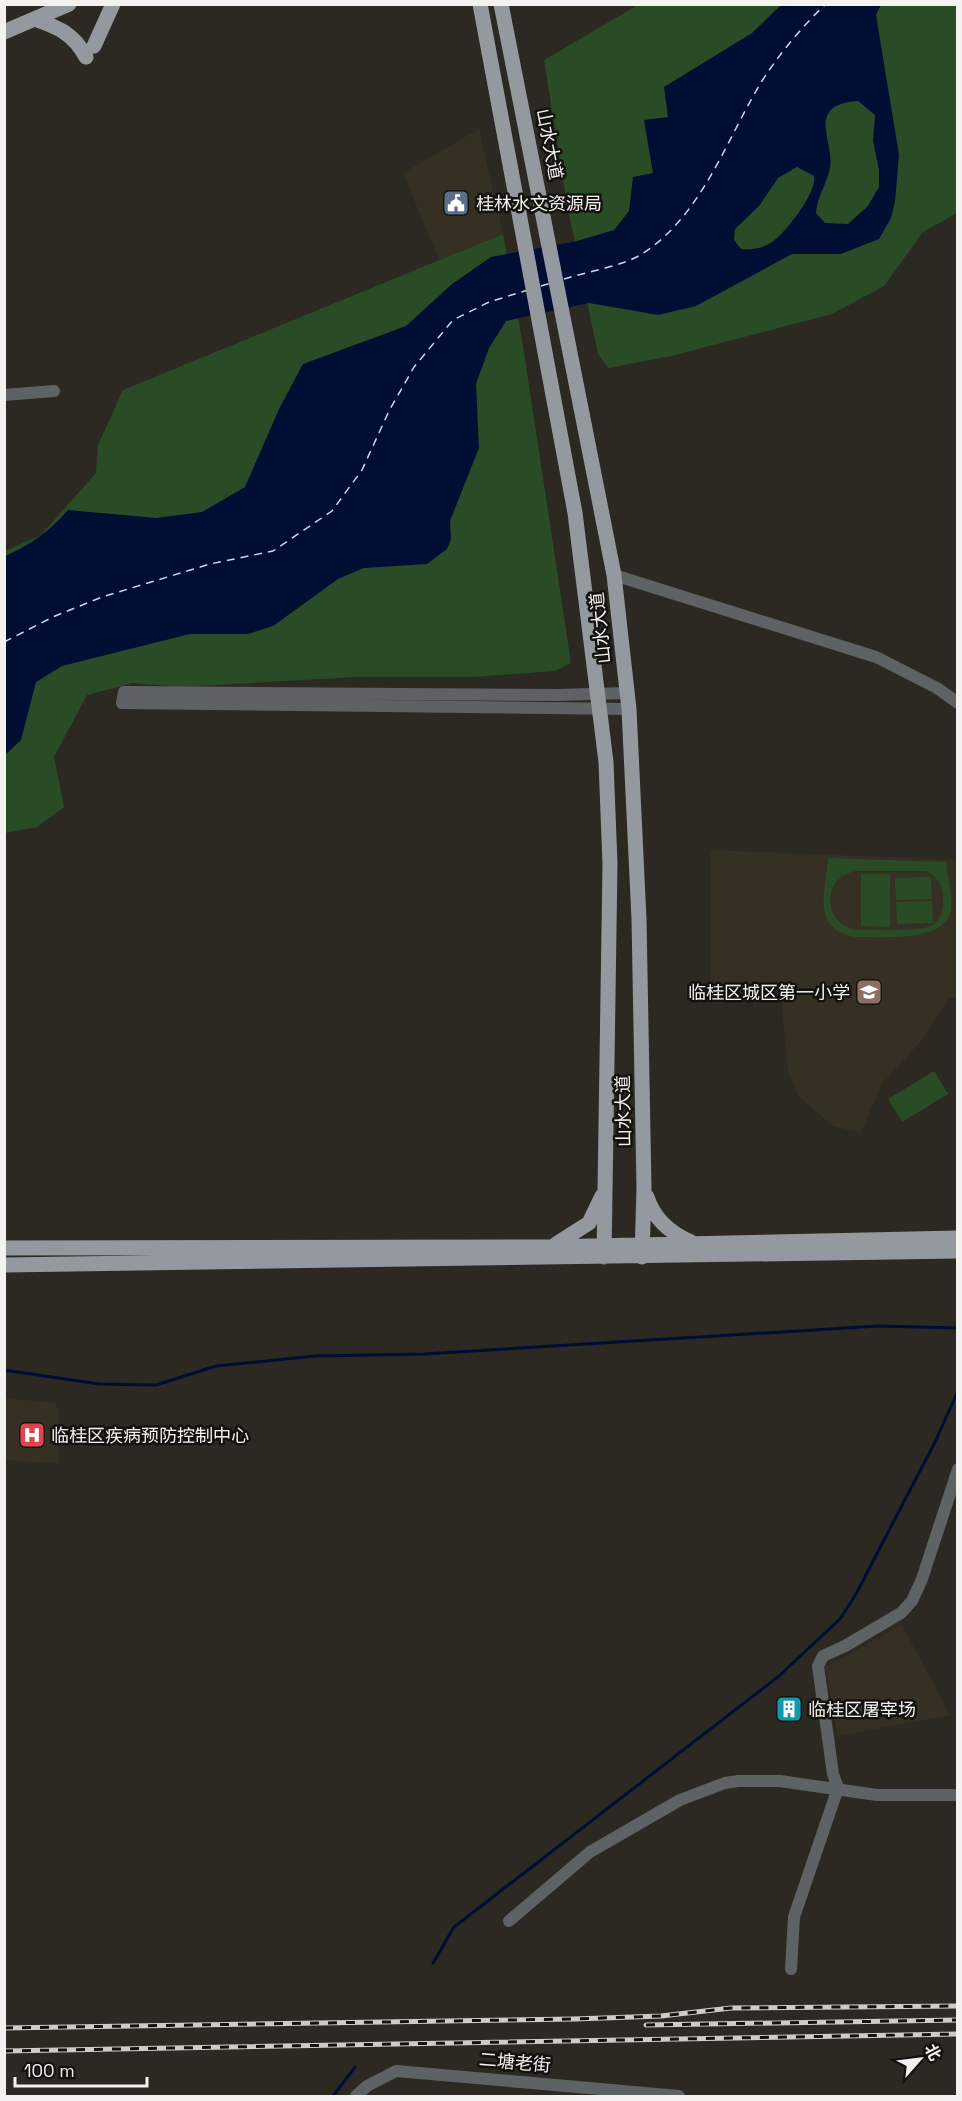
<svg xmlns="http://www.w3.org/2000/svg" width="962" height="2101" viewBox="0 0 962 2101" font-family="'Space Grotesk','Noto Sans SC',sans-serif">
	<style>
		.built { fill: #362f24 }
		.green { fill: #294c26; fill-rule: evenodd }
		.water { fill: #000e34; fill-rule: evenodd }
		.lines { fill: none; stroke-linecap: round; stroke-linejoin: round }
		.stream { stroke: #000e34; stroke-width: 3 }
		.ferry { stroke: #c7d9f5; stroke-width: 1.5; stroke-dasharray: 8 6; stroke-linecap: butt }
		.minor { stroke: #5f6264; stroke-width: 12 }
		.major { stroke: #94999f; stroke-width: 15 }
		.rail-casing { stroke: #cfccc8; stroke-width: 5 }
		.rail { stroke: #13120f; stroke-width: 3; stroke-dasharray: 9; stroke-linecap: butt }
		.labels { text-anchor: middle; dominant-baseline: central; stroke-width: 5; stroke-linejoin: round; paint-order: stroke }
		.street-label { font-size: 18px; fill: #f4f2ee; stroke: #13120f }
		.poi-label { font-size: 18px; fill: #f4f2ee; stroke: #13120f; text-anchor: start }
	</style>
	<rect width="100%" height="100%" fill="#2c2923"/>
	<path class="built" d="M 479,129 L 503,234 L 439,260 L 403,173 Z
		M 710,850 L 957,860 L 957,997 L 949,998 L 922,1040 L 882,1084 L 861,1133 L 833,1126 L 799,1097 L 788,1073 L 780,986 L 758,985 L 716,994 L 711,989 Z
		M 5,1398 L 55,1403 L 59,1410 L 59,1464 L 5,1460 Z
		M 902,1625 L 950,1715 L 838,1736 L 825,1667 Z"/>
	<path class="green" d="M 638,5 L 957,5 L 957,213 L 923,232 L 884,286 L 832,314 L 671,356 L 608,368 L 598,354 L 567,204 L 544,60 Z
		M 503,234 L 523,346 L 571,663 L 555,671 L 474,677 L 357,677 L 181,687 L 133,683 L 87,695 L 54,757 L 64,807 L 37,827 L 5,833 L 5,551 L 41,535 L 96,473 L 98,445 L 123,390 Z
		M 828,858 L 946,862 C 947,878 953,893 951,909 C 946,944 881,936 855,937 C 809,929 827,889 828,858 ZM 856,871 L 926,871 C 937,877 943,885 943,898 C 944,909 941,921 930,926 C 920,932 869,929 854,930 C 822,921 822,877 856,871 Z
		M 861,874 L 890,874 L 890,927 L 861,926 Z
		M 931,877 L 932,899 L 896,900 L 895,878 Z
		M 932,901 L 933,923 L 897,924 L 896,902 Z
		M 934,1071 L 948,1094 L 902,1122 L 888,1099 Z"/>
	<path class="water" d="M 781,5 L 881,5 L 876,15 L 899,155 L 895,202 L 891,218 L 879,239 L 841,254 L 792,254 L 696,306 L 658,315 L 589,303 L 506,321 L 489,348 L 476,384 L 479,448 L 450,521 L 451,539 L 447,549 L 427,564 L 364,568 L 338,579 L 273,626 L 248,634 L 190,634 L 62,666 L 36,682 L 21,740 L 5,755 L 5,556 C 30,545 50,531 68,510 L 156,518 L 202,512 L 245,487 L 279,409 L 303,364 L 406,326 L 452,284 L 491,257 L 577,241 L 614,230 L 629,211 L 633,177 L 653,173 L 644,120 L 668,117 L 664,87 L 752,33 ZM 858,101 L 875,115 L 873,141 L 879,170 L 879,187 L 868,206 L 848,224 L 825,223 L 816,213 C 817,196 827,184 830,168 C 835,141 804,105 858,101 ZM 797,167 L 814,176 C 818,191 785,234 772,242 C 763,248 752,250 741,249 L 734,240 L 735,229 L 759,206 L 778,178 Z"/>
	<g class="lines">
		<path class="stream" d="M 4,1370 L 99,1384 L 156,1385 L 216,1366 L 315,1356 L 424,1354 L 878,1326 L 958,1328
			M 433,1963 L 454,1927 L 779,1676 L 840,1619 L 856,1594 L 935,1442 L 958,1391
			M 333,2096 L 355,2067"/>
		<path class="ferry" d="M 564,279 C 586,272 623,266 642,254 C 701,216 725,143 759,86 C 775,59 803,25 826,4
			M 541,286 L 551,283
			M 4,642 L 55,616 L 102,597 L 210,564 L 273,551 L 332,511 L 362,470 L 389,411 L 414,367 L 453,320 L 489,302 L 528,290"/>
		<path class="minor" d="M 4,395 L 54,391
			M 614,575 L 876,657 L 937,688 L 958,703
			M 627,693 L 558,695 L 124,692 L 122,703 L 629,709
			M 509,1921 L 590,1852 L 680,1800 L 725,1783 L 738,1781 L 780,1781 L 877,1795 L 958,1795
			M 791,1969 L 794,1917 L 838,1788 L 833,1774 L 818,1666 L 823,1656 L 845,1646 L 901,1613 L 912,1601 L 922,1579 L 958,1469
			M 356,2096 L 367,2086 L 396,2071 L 679,2096"/>
		<path class="major" d="M 480,4 L 575,513 L 606,762 L 610,864 L 604,1257
			M 501,4 L 614,575 L 629,709 L 639,919 L 644,1188 L 642,1257
			M 34,19 C 58,27 74,34 86,57
			M 4,32 L 69,4
			M 94,46 L 113,4
			M 647,1197 C 654,1219 670,1233 691,1242
			M 556,1244 L 589,1223 L 602,1196
			M 4,1248 L 545,1247 L 958,1238
			M 4,1265 L 958,1251"/>
		<defs>
			<path id="rail" d="M 646,2025 L 958,2020
				M 4,2028 L 574,2019 L 661,2016 L 731,2008 L 958,2006
				M 4,2051 L 958,2034"/>
		</defs>
		<use href="#rail" class="rail-casing"/>
		<use href="#rail" class="rail"/>
	</g>
	<defs>
		<symbol id="civic-square" viewBox="-11 -11 22 22"><rect x="-9" y="-9" width="18" height="18" rx="4" fill="#5c6f8a" stroke="#13120f"/><path d="M-.6-6.5H3V-4.5H.6V-3L4-1V1h2V6H-6V1h2V-1L-.6-3ZM-1.2 2.5V6h2.4V2.5Z" fill="#fff"/></symbol>
		<symbol id="school-square" viewBox="-11 -11 22 22"><rect x="-9" y="-9" width="18" height="18" rx="4" fill="#8d6e63" stroke="#13120f"/><path d="M0-5L7-2L0 1L-7-2ZM-4 1L0 2.5L4 1V4Q0 6-4 4Z" fill="#fff"/></symbol>
		<symbol id="hospital-square" viewBox="-11 -11 22 22"><rect x="-9" y="-9" width="18" height="18" rx="4" fill="#e0444e" stroke="#13120f"/><path d="M-5-5h3v3.5h4V-5h3V5h-3V1.5h-4V5h-3Z" fill="#fff"/></symbol>
		<symbol id="building-square" viewBox="-11 -11 22 22"><rect x="-9" y="-9" width="18" height="18" rx="4" fill="#0f9aa8" stroke="#13120f"/><path d="M-4-6H4V6H1V3H-1V6H-4ZM-2.5-4.3h1.7v1.8h-1.7ZM.8-4.3h1.7v1.8H.8ZM-2.5-1h1.7V.8h-1.7ZM.8-1h1.7V.8H.8Z" fill="#fff"/></symbol>
	</defs>
	<g fill-rule="evenodd">
		<use href="#civic-square" x="441" y="188" width="30" height="30"/>
		<use href="#school-square" x="854" y="977" width="30" height="30"/>
		<use href="#hospital-square" x="17" y="1420" width="30" height="30"/>
		<use href="#building-square" x="774" y="1694" width="30" height="30"/>
	</g>
	<g class="labels">
		<g class="street-label">
			<text transform="translate(550 144) rotate(79)">山水大道</text>
			<text transform="translate(600 628) rotate(-96)">山水大道</text>
			<text transform="translate(623 1111) rotate(-91)">山水大道</text>
			<text transform="translate(515 2062) rotate(5)">二塘老街</text>
		</g>
		<g class="poi-label">
			<text x="476" y="203">桂林水文资源局</text>
			<text x="850" y="992" text-anchor="end">临桂区城区第一小学</text>
			<text x="51" y="1435">临桂区疾病预防控制中心</text>
			<text x="808" y="1709">临桂区屠宰场</text>
		</g>
	</g>
	<rect width="962" height="2101" fill="none" stroke="#f4f2ee" stroke-width="12"/>
	<g transform="translate(920 2059) rotate(62)" stroke="#13120f" stroke-width="4.5" paint-order="stroke">
	<path d="M0-4.5L10 22L0 15L-10 22Z" fill="#f4f2ee"/>
	<text y="-9" font-size="16" font-weight="bold" text-anchor="middle" fill="#f4f2ee">北</text>
	</g>
	<path d="M15 2077v9h132v-9" fill="none" stroke="#f4f2ee" stroke-width="3"/>
	<text x="24" y="2077" font-size="18" fill="#f4f2ee" stroke="#13120f" stroke-width="4.5" paint-order="stroke">100 m</text>
</svg>
